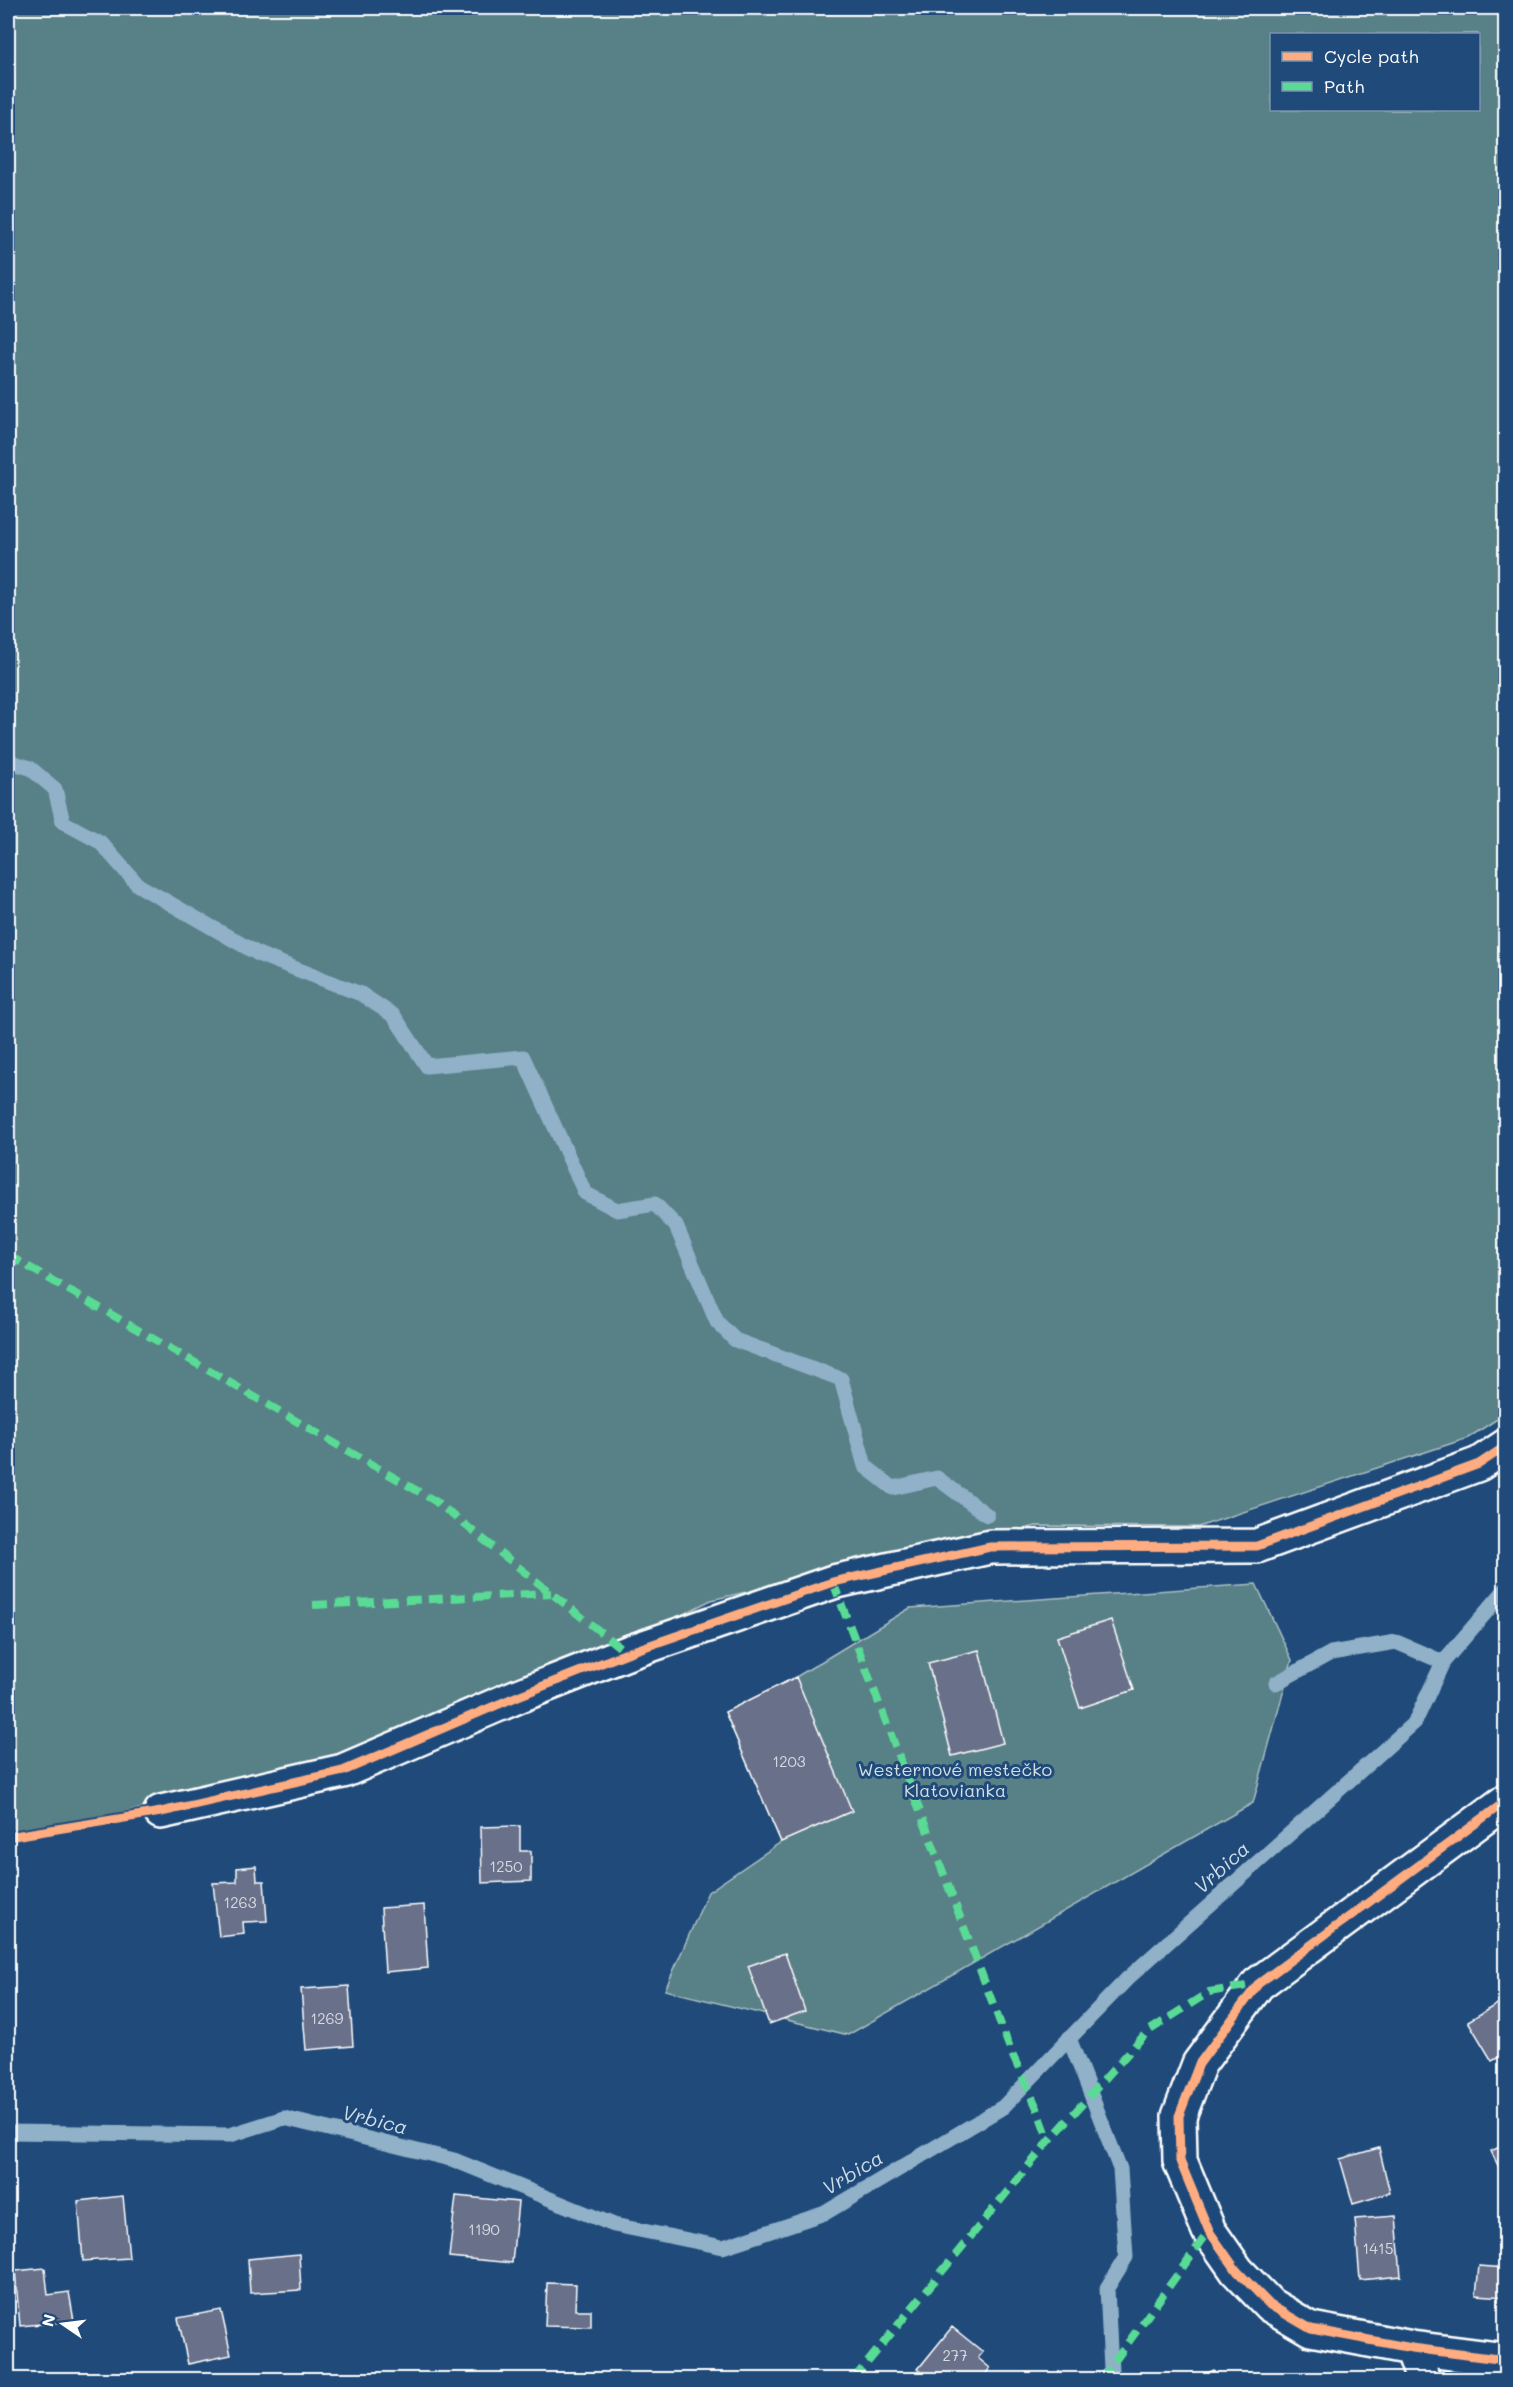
<svg xmlns="http://www.w3.org/2000/svg" width="1513" height="2387" viewBox="0 0 1513 2387" font-family="Mali,sans-serif">
	<style>
		.green { fill: #588087; stroke: #acc0c3; stroke-width: 1.5; fill-rule: evenodd }
		.lines { fill: none; stroke-linecap: round; stroke-linejoin: round }
		.stream { stroke: #90b1c7; stroke-width: 15 }
		.building { fill: #68708a; stroke: #fff; stroke-width: 1.5 }
		.street-casing { stroke: #fff; stroke-width: 38 }
		.street { stroke: #1f4a7a; stroke-width: 33 }
		.quiet { stroke: #5adb95; stroke-width: 8; stroke-dasharray: 15 8; stroke-linecap: butt }
		.cycleway-casing { stroke: #1f4a7a; stroke-width: 13 }
		.cycleway { stroke: #ffac80; stroke-width: 9 }
		.labels { text-anchor: middle; dominant-baseline: central; stroke-width: 6; stroke-linejoin: round; paint-order: stroke }
		.number-label { font-size: 15px; fill: #d9dbe2 }
		.park-label { font-size: 18px; fill: #d5dfe1; stroke: #1f4a7a }
		.water-label { font-size: 20px; font-style: italic; fill: #d1dee8; stroke: #1f4a7a }
	</style>
	<rect width="100%" height="100%" fill="#1f4a7a"/>
	<filter id="ink" filterUnits="userSpaceOnUse"><feTurbulence type="fractalNoise" baseFrequency=".0167" numOctaves="2"/><feDisplacementMap in="SourceGraphic" scale="12" xChannelSelector="R" yChannelSelector="G"/><feConvolveMatrix kernelMatrix="1 2 1 2 8 2 1 2 1" color-interpolation-filters="sRGB"/></filter>
	<g filter="url(#ink)">
		<path class="green" d="M 8,8 L 1505,8 L 1505,1414 L 1468,1438 L 1198,1527 L 1036,1526 L 711,1600 L 445,1735 L 367,1760 L 8,1837 ZM 1272,34 L 1478,34 L 1478,110 L 1272,110 Z
			M 1256,1584 L 1292,1660 L 1253,1803 L 848,2035 L 665,1990 L 708,1892 L 781,1842 L 725,1712 L 796,1677 L 910,1608 Z"/>
		<g class="lines">
			<path class="stream" d="M 8,761 L 30,768 L 55,789 L 63,822 L 100,842 L 138,885 L 260,955 L 361,994 L 394,1016 L 427,1066 L 523,1057 L 585,1193 L 617,1210 L 655,1204 L 676,1226 L 717,1322 L 735,1340 L 841,1379 L 865,1466 L 893,1488 L 937,1478 L 987,1515
				M 1276,1683 L 1331,1653 L 1396,1642 L 1443,1662
				M 1069,2038 L 1120,2169 L 1126,2257 L 1107,2288 L 1111,2370 L 1105,2380
				M 8,2132 L 230,2135 L 284,2118 L 454,2160 L 614,2225 L 723,2247 L 825,2213 L 1003,2107 L 1128,1978 L 1415,1722 L 1443,1662 L 1506,1589"/>
		</g>
		<path class="building" d="M 1111,1620 L 1134,1690 L 1080,1708 L 1057,1637 Z
			M 979,1650 L 1003,1743 L 952,1756 L 928,1663 Z
			M 796,1677 L 852,1811 L 781,1842 L 725,1712 Z
			M 520,1826 L 520,1851 L 531,1851 L 531,1881 L 482,1883 L 481,1827 Z
			M 256,1866 L 257,1881 L 264,1881 L 267,1921 L 243,1922 L 244,1934 L 219,1937 L 213,1883 L 237,1882 L 237,1868 Z
			M 424,1905 L 428,1968 L 385,1972 L 381,1908 Z
			M 785,1953 L 805,2011 L 769,2024 L 748,1966 Z
			M 349,1986 L 353,2046 L 306,2050 L 301,1989 Z
			M 1506,1999 L 1506,2053 L 1492,2061 L 1468,2021 Z
			M 1506,2144 L 1506,2182 L 1491,2151 Z
			M 1379,2148 L 1390,2193 L 1353,2204 L 1340,2159 Z
			M 123,2196 L 129,2258 L 83,2261 L 78,2201 Z
			M 456,2196 L 518,2202 L 512,2263 L 449,2257 Z
			M 1396,2216 L 1401,2276 L 1360,2280 L 1355,2219 Z
			M 299,2254 L 301,2290 L 250,2293 L 248,2259 Z
			M 1479,2266 L 1506,2268 L 1506,2297 L 1476,2295 Z
			M 45,2268 L 48,2295 L 69,2292 L 74,2321 L 20,2326 L 15,2271 Z
			M 547,2283 L 576,2284 L 575,2310 L 591,2310 L 591,2327 L 545,2326 Z
			M 221,2310 L 231,2355 L 188,2364 L 178,2318 Z
			M 952,2327 L 983,2352 L 978,2358 L 990,2368 L 981,2380 L 931,2380 L 918,2369 Z
			M 1214,2370 L 1219,2380 L 1193,2380 Z"/>
		<g class="lines">
			<defs>
				<path id="street" d="M 1506,1801 L 1258,1984 L 1199,2064 L 1179,2116 L 1180,2161 L 1209,2231 L 1237,2271 L 1270,2305 L 1311,2329 L 1412,2348 L 1506,2360
					M 161,1812 L 343,1771 L 518,1696 L 627,1653 L 833,1582 L 990,1547 L 1257,1546 L 1479,1464 L 1506,1446
					M 1412,2348 L 1423,2380"/>
			</defs>
			<use href="#street" class="street-casing"/>
			<use href="#street" class="street"/>
			<path class="quiet" d="M 8,1255 L 435,1501 L 627,1653
				M 833,1582 L 1012,2054 L 1037,2108 L 1049,2141
				M 313,1605 L 551,1593
				M 853,2380 L 1049,2141 L 1147,2032 L 1209,1992 L 1258,1984
				M 1101,2380 L 1209,2231"/>
			<defs>
				<path id="cycleway" d="M 1506,1801 L 1258,1984 L 1199,2064 L 1179,2116 L 1180,2161 L 1209,2231 L 1237,2271 L 1270,2305 L 1311,2329 L 1412,2348 L 1506,2360
					M 8,1837 L 161,1812 L 343,1771 L 518,1696 L 627,1653 L 833,1582 L 990,1547 L 1257,1546 L 1479,1464 L 1506,1446"/>
			</defs>
			<use href="#cycleway" class="cycleway-casing"/>
			<use href="#cycleway" class="cycleway"/>
		</g>
	</g>
	<g class="labels">
		<g class="number-label">
			<text x="789" y="1761">1203</text>
			<text x="506" y="1866">1250</text>
			<text x="240" y="1902">1263</text>
			<text x="327" y="2018">1269</text>
			<text x="484" y="2229">1190</text>
			<text x="1378" y="2248">1415</text>
			<text x="955" y="2355">277</text>
		</g>
		<g class="park-label">
			<text x="955" y="1769">Westernové mestečko<tspan x="955" dy="21">Klatovianka</tspan></text>
		</g>
		<g class="water-label">
			<text transform="translate(1221 1867) rotate(-42)">Vrbica</text>
			<text transform="translate(375 2119) rotate(14)">Vrbica</text>
			<text transform="translate(852 2172) rotate(-31)">Vrbica</text>
		</g>
	</g>
	<rect width="1513" height="2387" fill="none" stroke="#1f4a7a" stroke-width="30"/>
	<rect x="15" y="15" width="1483" height="2357" fill="none" stroke="#fff" stroke-width="2" filter="url(#ink)"/>
	<rect x="1270" y="33" width="210" height="78" fill="#1f4a7a" stroke="#7992af" stroke-width="1.5"/>
	<rect x="1282" y="52" width="30" height="9" fill="#ffac80" stroke="#7992af" stroke-width="1.5"/>
	<text x="1324" y="63" font-size="18" fill="#ffffff">Cycle path</text>
	<rect x="1282" y="82" width="30" height="9" fill="#5adb95" stroke="#7992af" stroke-width="1.5"/>
	<text x="1324" y="93" font-size="18" fill="#ffffff">Path</text>
	<g transform="translate(63 2324) rotate(284)" stroke="#1f4a7a" stroke-width="4.5" paint-order="stroke">
	<path d="M0-4.5L10 22L0 15L-10 22Z" fill="#ffffff"/>
	<text y="-9" font-size="16" font-weight="bold" text-anchor="middle" fill="#ffffff">N</text>
	</g>
</svg>
